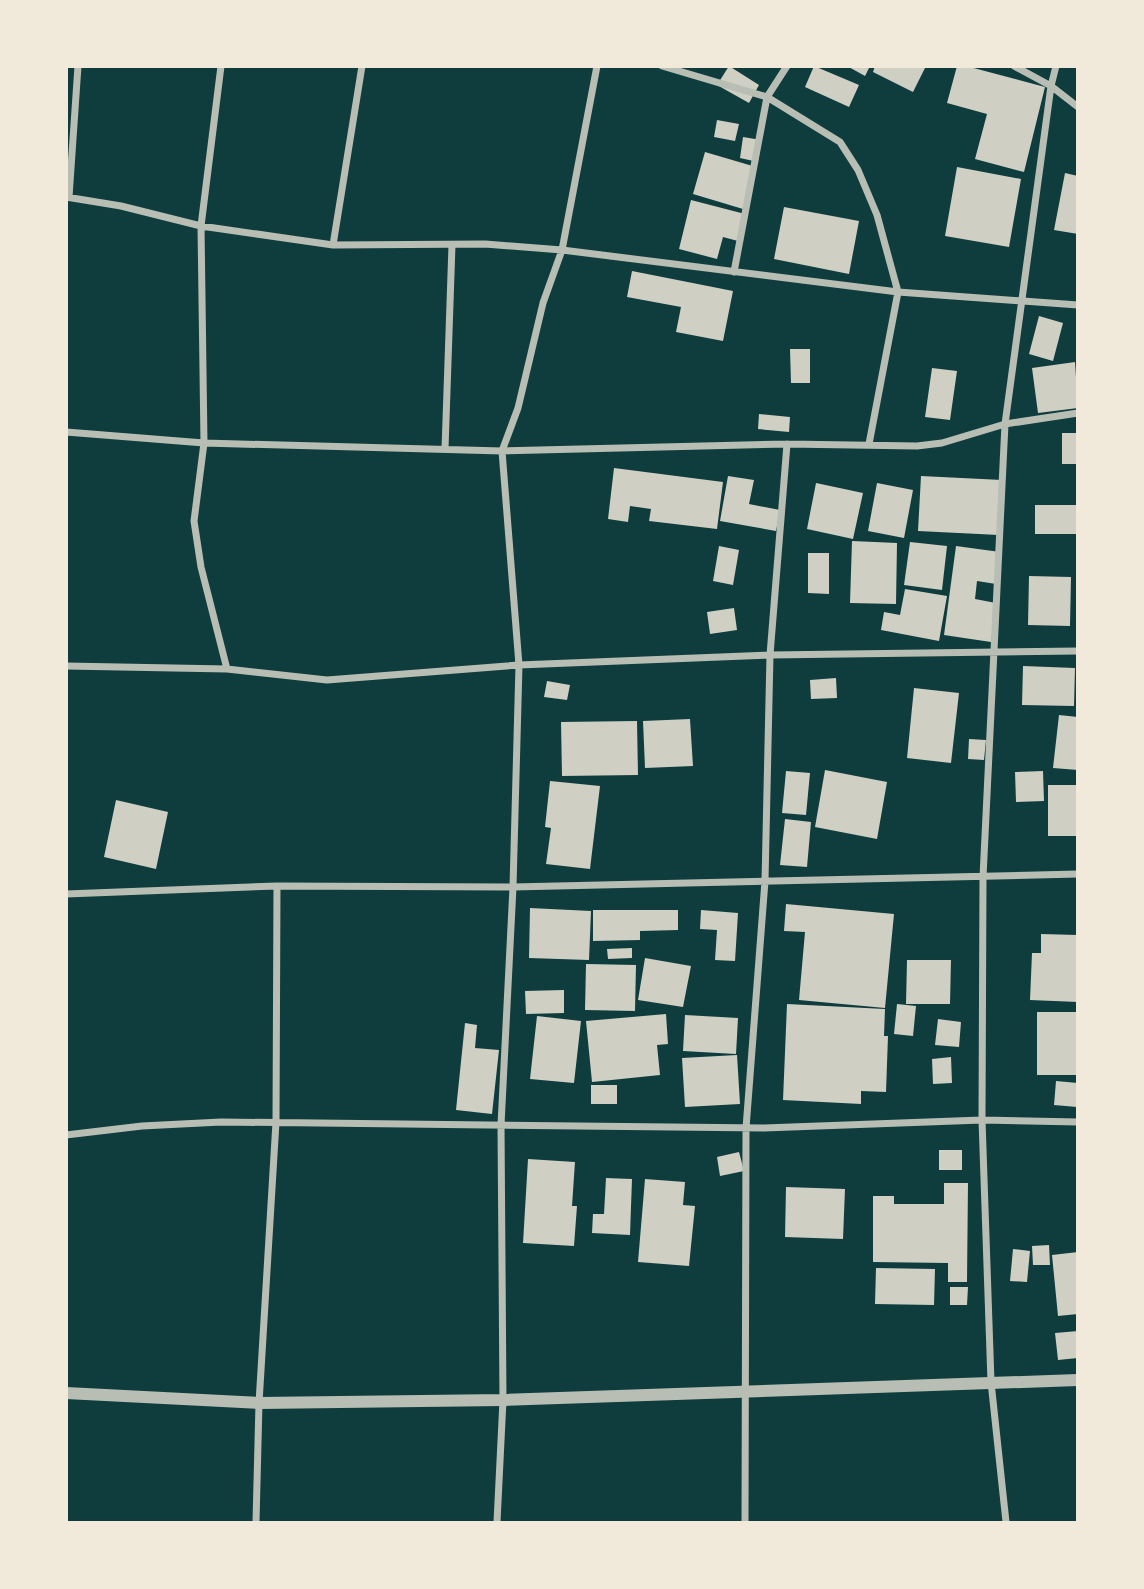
<svg xmlns="http://www.w3.org/2000/svg" width="1144" height="1589" viewBox="0 0 1144 1589" font-family="'Libre Baskerville',serif">
	<style>
		.building { fill: #cfcfc3 }
		.lines { fill: none; stroke-linecap: round; stroke-linejoin: round }
		.minor { stroke: #b8beb3; stroke-width: 7 }
		.tertiary { stroke: #b8beb3; stroke-width: 12 }
	</style>
	<rect width="100%" height="100%" fill="#0f3d3e"/>
	<path class="building" d="M 729,66 L 759,85 L 749,103 L 717,85 Z
		M 814,66 L 859,85 L 849,107 L 805,87 Z
		M 847,66 L 870,66 L 865,76 Z
		M 875,66 L 926,66 L 913,92 L 873,72 Z
		M 957,66 L 966,66 L 1045,87 L 1024,172 L 975,159 L 987,114 L 947,103 Z
		M 717,120 L 739,124 L 735,141 L 714,137 Z
		M 743,137 L 761,140 L 758,162 L 740,158 Z
		M 705,152 L 756,167 L 743,209 L 693,194 Z
		M 957,167 L 1021,179 L 1009,247 L 945,236 Z
		M 1065,173 L 1078,176 L 1078,234 L 1054,230 Z
		M 691,200 L 745,214 L 738,241 L 723,237 L 717,259 L 679,249 Z
		M 784,207 L 859,221 L 849,274 L 774,259 Z
		M 632,271 L 733,291 L 723,341 L 676,332 L 681,307 L 627,297 Z
		M 1039,316 L 1063,323 L 1053,361 L 1029,354 Z
		M 790,349 L 810,349 L 810,383 L 791,383 Z
		M 1075,362 L 1078,408 L 1038,413 L 1032,368 Z
		M 932,368 L 957,371 L 950,420 L 925,417 Z
		M 759,414 L 790,417 L 789,432 L 758,429 Z
		M 1062,433 L 1078,433 L 1078,464 L 1062,464 Z
		M 614,468 L 723,482 L 717,529 L 649,521 L 651,509 L 630,506 L 628,522 L 608,519 Z
		M 728,476 L 754,480 L 749,504 L 780,510 L 776,531 L 720,521 Z
		M 921,476 L 1002,480 L 999,535 L 918,531 Z
		M 816,483 L 863,493 L 853,539 L 807,529 Z
		M 877,483 L 913,490 L 904,538 L 868,531 Z
		M 1035,505 L 1078,505 L 1078,534 L 1035,534 Z
		M 852,541 L 897,543 L 896,604 L 850,603 Z
		M 910,542 L 947,546 L 942,590 L 904,585 Z
		M 719,546 L 739,550 L 733,585 L 713,581 Z
		M 956,546 L 1000,552 L 996,584 L 977,581 L 975,599 L 996,603 L 991,642 L 944,635 Z
		M 808,553 L 829,553 L 829,594 L 808,593 Z
		M 1029,576 L 1071,577 L 1070,626 L 1028,625 Z
		M 905,589 L 947,596 L 939,641 L 881,630 L 884,612 L 900,615 Z
		M 734,608 L 737,630 L 710,634 L 707,612 Z
		M 1023,666 L 1075,668 L 1074,706 L 1022,705 Z
		M 836,678 L 837,698 L 811,699 L 810,680 Z
		M 547,681 L 570,685 L 567,700 L 544,697 Z
		M 914,688 L 959,693 L 951,763 L 907,758 Z
		M 1059,715 L 1078,717 L 1078,770 L 1053,768 Z
		M 690,719 L 693,766 L 645,768 L 643,721 Z
		M 637,721 L 638,775 L 562,776 L 561,722 Z
		M 969,739 L 986,740 L 984,760 L 968,759 Z
		M 825,770 L 887,782 L 877,839 L 815,827 Z
		M 786,771 L 810,773 L 806,815 L 782,813 Z
		M 1043,771 L 1044,801 L 1016,802 L 1015,772 Z
		M 550,781 L 600,786 L 590,869 L 546,864 L 551,828 L 545,827 Z
		M 1048,785 L 1078,785 L 1078,836 L 1048,836 Z
		M 116,800 L 168,812 L 156,869 L 104,857 Z
		M 785,819 L 811,822 L 807,867 L 780,865 Z
		M 786,904 L 894,914 L 885,1008 L 799,1000 L 805,932 L 784,931 Z
		M 530,908 L 591,911 L 589,960 L 529,958 Z
		M 593,910 L 678,910 L 678,930 L 640,931 L 640,940 L 593,941 Z
		M 701,910 L 738,913 L 735,961 L 715,960 L 717,930 L 700,929 Z
		M 1041,934 L 1078,935 L 1078,1002 L 1030,1000 L 1032,953 L 1041,953 Z
		M 632,948 L 632,958 L 608,959 L 607,949 Z
		M 645,958 L 691,966 L 683,1007 L 638,1000 Z
		M 907,960 L 951,960 L 950,1004 L 906,1004 Z
		M 586,964 L 636,965 L 635,1011 L 585,1010 Z
		M 564,990 L 564,1013 L 526,1014 L 525,991 Z
		M 787,1004 L 885,1009 L 884,1036 L 888,1036 L 886,1092 L 861,1091 L 861,1104 L 783,1100 Z
		M 897,1004 L 916,1006 L 913,1036 L 894,1034 Z
		M 1037,1012 L 1078,1012 L 1078,1075 L 1037,1075 Z
		M 666,1014 L 668,1044 L 657,1045 L 660,1075 L 592,1082 L 586,1021 Z
		M 685,1015 L 738,1018 L 736,1054 L 683,1051 Z
		M 537,1016 L 581,1021 L 574,1083 L 530,1079 Z
		M 938,1019 L 961,1022 L 959,1047 L 935,1045 Z
		M 465,1023 L 477,1025 L 475,1048 L 499,1050 L 492,1114 L 456,1110 Z
		M 737,1055 L 740,1104 L 685,1107 L 682,1058 Z
		M 951,1057 L 952,1083 L 933,1084 L 932,1059 Z
		M 1056,1081 L 1078,1083 L 1077,1107 L 1054,1105 Z
		M 591,1085 L 617,1085 L 617,1104 L 591,1104 Z
		M 939,1150 L 962,1150 L 962,1170 L 939,1170 Z
		M 739,1152 L 744,1171 L 720,1176 L 717,1157 Z
		M 528,1159 L 575,1162 L 572,1206 L 577,1206 L 574,1246 L 523,1243 Z
		M 606,1178 L 632,1179 L 630,1235 L 592,1233 L 593,1214 L 604,1214 Z
		M 645,1179 L 685,1182 L 683,1205 L 695,1206 L 689,1266 L 638,1262 Z
		M 944,1183 L 968,1183 L 967,1282 L 948,1282 L 948,1263 L 873,1262 L 873,1196 L 894,1196 L 894,1204 L 944,1204 Z
		M 786,1187 L 845,1189 L 843,1239 L 785,1237 Z
		M 1049,1245 L 1050,1265 L 1033,1265 L 1032,1246 Z
		M 1013,1249 L 1030,1251 L 1027,1282 L 1010,1281 Z
		M 1078,1252 L 1078,1314 L 1058,1316 L 1052,1255 Z
		M 876,1268 L 935,1269 L 934,1305 L 875,1304 Z
		M 950,1287 L 968,1287 L 967,1305 L 950,1305 Z
		M 1078,1331 L 1078,1358 L 1058,1360 L 1055,1333 Z"/>
	<g class="lines">
		<path class="minor" d="M 221,66 L 201,226 L 204,443 L 194,521 L 201,567 L 227,669
			M 662,66 L 767,97 L 840,142 L 858,170 L 877,215 L 898,292 L 869,444
			M 1014,66 L 1051,86 L 1078,107
			M 66,197 L 121,206 L 201,226 L 333,245 L 485,244 L 562,250 L 898,292 L 1078,305
			M 69,197 L 78,66
			M 333,245 L 362,66
			M 734,272 L 767,97 L 787,66
			M 66,432 L 204,443 L 502,451 L 787,444 L 917,446 L 942,443 L 1005,424 L 1078,413
			M 445,449 L 452,245
			M 66,666 L 227,669 L 327,680 L 519,665 L 770,655 L 1078,651
			M 66,894 L 277,886 L 513,887 L 1078,874
			M 66,1135 L 142,1126 L 221,1122 L 764,1128 L 982,1120 L 1078,1122
			M 256,1522 L 259,1403 L 276,1122 L 277,886
			M 497,1522 L 503,1400 L 501,1125 L 513,887 L 519,665 L 502,451 L 518,408 L 543,303 L 562,250 L 597,66
			M 745,1522 L 746,1128 L 765,881 L 770,655 L 787,444
			M 1006,1522 L 991,1382 L 982,1120 L 983,877 L 1005,424 L 1051,86 L 1056,66"/>
		<path class="tertiary" d="M 66,1393 L 259,1403 L 503,1400 L 1078,1380"/>
	</g>
	<rect width="1144" height="1589" fill="none" stroke="#f1e9da" stroke-width="136"/>
</svg>
